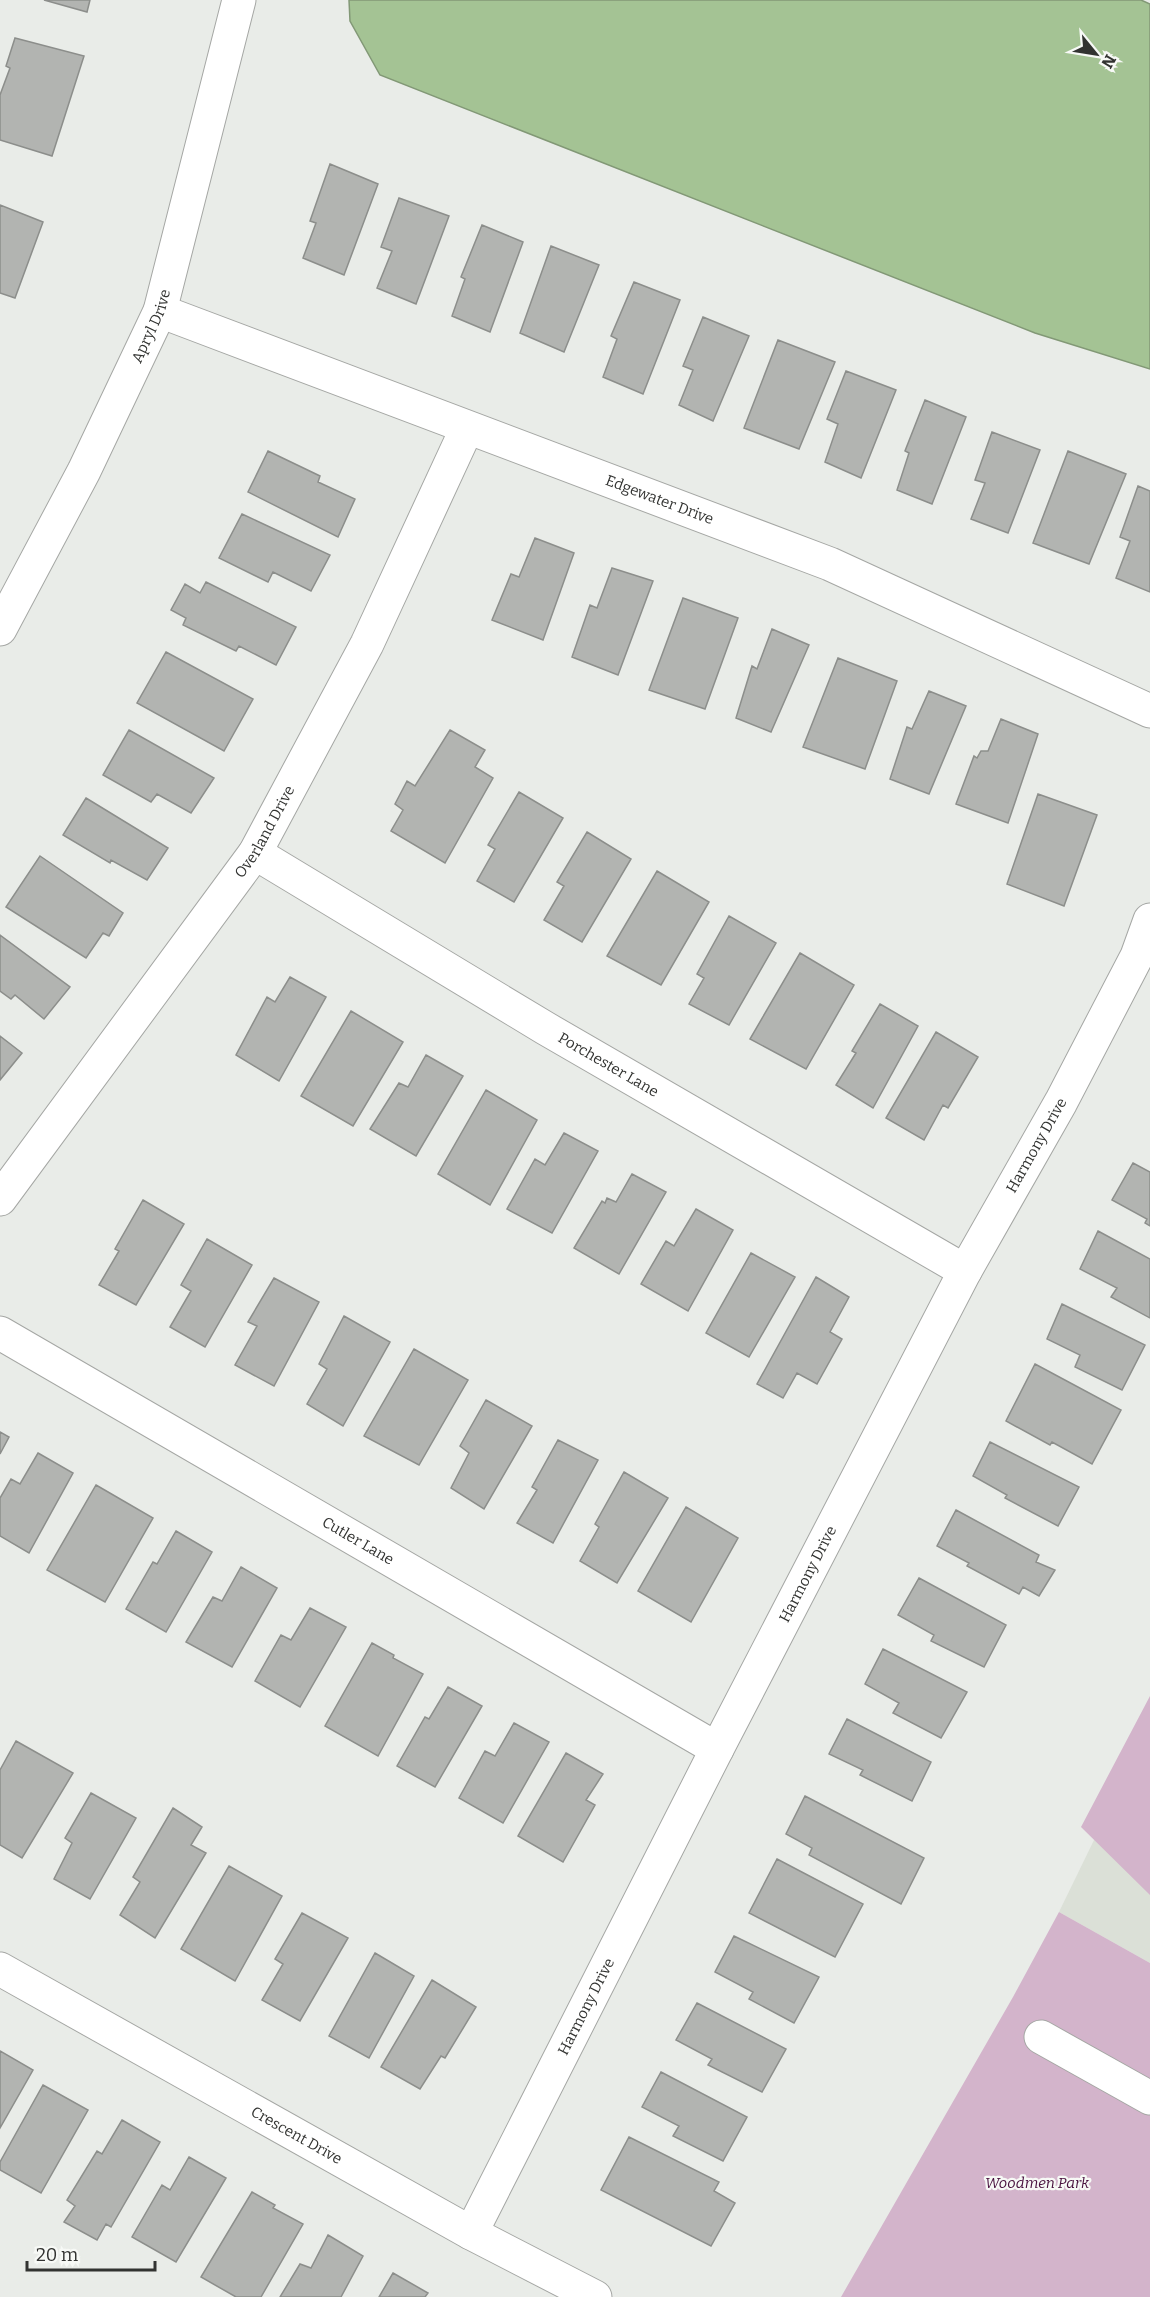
<svg xmlns="http://www.w3.org/2000/svg" width="1150" height="2297" viewBox="0 0 1150 2297" font-family="Bitter,serif">
	<style>
		.built { fill: #dbe0d7 }
		.green { fill: #d3b4cb }
		.water { fill: #a4c394; stroke: #829876; stroke-width: 1.5 }
		.building { fill: #b2b4b1; stroke: #8c8e8b; stroke-width: 1.5 }
		.lines { fill: none; stroke-linecap: round; stroke-linejoin: round }
		.minor-casing { stroke: #a5a7a4; stroke-width: 35 }
		.minor { stroke: #fff; stroke-width: 33 }
		.labels { text-anchor: middle; dominant-baseline: central; stroke-width: 4.5; stroke-linejoin: round; paint-order: stroke }
		.street-label { font-size: 15px; fill: #323331; stroke: #f7f9f6 }
		.park-label { font-size: 15px; font-style: italic; fill: #48103e; stroke: #f7f9f6 }
	</style>
	<rect width="100%" height="100%" fill="#e9ece8"/>
	<path class="built" d="M 1150,1725 L 1150,1963 L 1059,1912 Z"/>
	<path class="green" d="M 1150,1696 L 1150,1895 L 1081,1827 Z
		M 1059,1912 L 1150,1963 L 1150,2297 L 841,2297 L 1013,1997 Z"/>
	<path class="water" d="M 349,0 L 1141,0 L 1150,4 L 1150,369 L 1035,333 L 380,75 L 350,21 Z"/>
	<path class="building" d="M 44,0 L 90,0 L 87,12 Z
		M 15,38 L 84,56 L 52,156 L 0,140 L 0,95 L 10,68 L 6,66 Z
		M 330,164 L 378,184 L 344,275 L 303,258 L 316,223 L 310,221 Z
		M 399,198 L 449,216 L 416,304 L 377,288 L 392,251 L 381,247 Z
		M 0,205 L 43,222 L 15,298 L 0,293 Z
		M 482,225 L 523,242 L 490,332 L 452,316 L 465,279 L 461,277 Z
		M 551,246 L 599,265 L 564,352 L 520,333 Z
		M 634,282 L 680,300 L 643,394 L 603,377 L 617,339 L 611,336 Z
		M 703,317 L 749,336 L 713,421 L 679,405 L 693,370 L 683,366 Z
		M 778,340 L 835,362 L 799,449 L 744,428 Z
		M 846,371 L 896,390 L 861,478 L 825,462 L 838,424 L 827,419 Z
		M 925,400 L 966,417 L 932,504 L 897,490 L 909,453 L 905,451 Z
		M 992,432 L 1040,450 L 1008,533 L 971,519 L 985,483 L 975,480 Z
		M 268,451 L 320,476 L 318,482 L 355,499 L 338,537 L 248,492 Z
		M 1068,451 L 1126,474 L 1089,564 L 1033,543 Z
		M 1138,486 L 1150,491 L 1150,592 L 1116,578 L 1130,541 L 1120,537 Z
		M 242,514 L 330,555 L 311,591 L 273,572 L 268,582 L 219,558 Z
		M 535,538 L 574,553 L 543,640 L 492,620 L 511,574 L 519,577 Z
		M 612,568 L 653,581 L 618,675 L 572,657 L 590,605 L 597,608 Z
		M 206,582 L 296,627 L 276,665 L 239,646 L 236,651 L 183,625 L 186,618 L 171,610 L 185,584 L 200,593 Z
		M 683,598 L 738,618 L 705,709 L 649,690 Z
		M 772,629 L 809,645 L 771,732 L 736,718 L 752,666 L 757,669 Z
		M 166,652 L 253,699 L 224,751 L 137,703 Z
		M 838,658 L 897,681 L 865,769 L 803,747 Z
		M 929,691 L 966,706 L 929,794 L 890,779 L 907,727 L 912,729 Z
		M 1001,719 L 1038,734 L 1008,823 L 956,804 L 974,756 L 977,758 L 981,751 L 988,751 Z
		M 129,730 L 214,778 L 191,813 L 157,794 L 151,802 L 103,775 Z
		M 450,730 L 485,750 L 475,767 L 493,778 L 445,863 L 391,831 L 403,810 L 395,804 L 407,781 L 415,786 Z
		M 519,792 L 563,818 L 514,902 L 477,881 L 495,849 L 488,845 Z
		M 1038,794 L 1097,815 L 1064,906 L 1007,884 Z
		M 86,798 L 168,848 L 147,880 L 111,860 L 110,863 L 63,835 Z
		M 587,832 L 631,859 L 582,942 L 544,920 L 564,886 L 557,882 Z
		M 40,856 L 123,913 L 109,936 L 103,933 L 86,958 L 6,907 Z
		M 657,871 L 709,902 L 661,985 L 607,956 Z
		M 729,916 L 776,943 L 729,1025 L 689,1004 L 704,978 L 697,974 Z
		M 0,935 L 70,987 L 44,1019 L 15,995 L 11,999 L 0,991 Z
		M 800,953 L 854,985 L 806,1069 L 750,1039 Z
		M 290,977 L 326,997 L 279,1081 L 236,1055 L 267,997 L 275,1002 Z
		M 880,1004 L 918,1026 L 873,1108 L 836,1085 L 856,1053 L 852,1051 Z
		M 351,1011 L 403,1042 L 353,1126 L 301,1096 Z
		M 936,1032 L 978,1057 L 948,1108 L 943,1105 L 924,1140 L 886,1118 Z
		M 0,1036 L 22,1053 L 0,1080 Z
		M 426,1055 L 463,1076 L 416,1156 L 370,1129 L 399,1083 L 408,1087 Z
		M 486,1090 L 537,1120 L 490,1205 L 438,1174 Z
		M 564,1133 L 598,1151 L 552,1233 L 507,1209 L 535,1159 L 545,1165 Z
		M 1133,1163 L 1150,1172 L 1150,1226 L 1145,1223 L 1147,1219 L 1112,1200 Z
		M 632,1174 L 666,1192 L 619,1274 L 574,1248 L 602,1201 L 605,1203 L 607,1198 L 616,1202 Z
		M 143,1200 L 184,1224 L 136,1305 L 99,1285 L 119,1251 L 115,1249 Z
		M 696,1209 L 733,1230 L 688,1311 L 641,1284 L 666,1241 L 674,1246 Z
		M 1098,1231 L 1150,1259 L 1150,1318 L 1111,1297 L 1117,1288 L 1080,1269 Z
		M 207,1239 L 252,1265 L 205,1347 L 170,1327 L 191,1291 L 181,1285 Z
		M 751,1253 L 795,1277 L 749,1357 L 706,1333 Z
		M 816,1277 L 849,1297 L 830,1332 L 842,1339 L 817,1384 L 797,1373 L 783,1398 L 757,1384 Z
		M 274,1278 L 319,1302 L 274,1386 L 235,1365 L 257,1326 L 248,1322 Z
		M 1062,1304 L 1145,1345 L 1122,1390 L 1075,1367 L 1080,1355 L 1047,1339 Z
		M 344,1316 L 390,1342 L 343,1426 L 307,1404 L 327,1369 L 319,1364 Z
		M 414,1349 L 468,1380 L 419,1465 L 364,1436 Z
		M 1035,1364 L 1121,1410 L 1092,1464 L 1052,1442 L 1050,1445 L 1006,1421 Z
		M 486,1400 L 532,1426 L 484,1509 L 451,1488 L 469,1453 L 460,1446 Z
		M 0,1432 L 9,1437 L 0,1454 Z
		M 558,1440 L 598,1460 L 553,1543 L 517,1523 L 537,1490 L 532,1487 Z
		M 990,1442 L 1079,1487 L 1058,1526 L 1005,1498 L 1007,1495 L 973,1476 Z
		M 38,1453 L 73,1473 L 29,1553 L 0,1536 L 0,1498 L 11,1479 L 20,1484 Z
		M 624,1472 L 668,1498 L 617,1583 L 580,1561 L 599,1527 L 595,1524 Z
		M 96,1485 L 153,1518 L 105,1602 L 47,1570 Z
		M 686,1507 L 738,1538 L 691,1622 L 638,1591 Z
		M 956,1510 L 1039,1555 L 1036,1562 L 1055,1570 L 1039,1596 L 1023,1587 L 1019,1594 L 967,1566 L 969,1563 L 937,1546 Z
		M 176,1531 L 212,1552 L 166,1632 L 126,1609 L 153,1562 L 157,1564 Z
		M 241,1567 L 277,1588 L 232,1667 L 186,1642 L 213,1597 L 222,1601 Z
		M 919,1578 L 1006,1625 L 984,1667 L 931,1641 L 934,1635 L 898,1615 Z
		M 310,1608 L 346,1627 L 300,1707 L 255,1681 L 281,1635 L 291,1640 Z
		M 372,1643 L 394,1655 L 393,1658 L 423,1674 L 378,1756 L 325,1726 Z
		M 883,1649 L 967,1692 L 941,1738 L 893,1713 L 899,1703 L 865,1684 Z
		M 448,1687 L 482,1706 L 435,1787 L 397,1766 L 425,1717 L 429,1719 Z
		M 847,1719 L 931,1762 L 912,1801 L 860,1775 L 863,1770 L 829,1754 Z
		M 514,1723 L 549,1742 L 503,1823 L 459,1798 L 485,1751 L 495,1756 Z
		M 16,1741 L 73,1773 L 22,1858 L 0,1845 L 0,1770 Z
		M 566,1753 L 603,1774 L 586,1800 L 595,1805 L 563,1862 L 518,1836 Z
		M 91,1793 L 136,1818 L 90,1899 L 54,1879 L 72,1843 L 65,1838 Z
		M 805,1796 L 924,1858 L 901,1904 L 809,1855 L 812,1848 L 786,1834 Z
		M 173,1808 L 202,1827 L 191,1845 L 206,1853 L 155,1938 L 120,1915 L 140,1882 L 133,1877 Z
		M 777,1859 L 863,1904 L 835,1957 L 749,1913 Z
		M 229,1866 L 282,1896 L 235,1981 L 181,1949 Z
		M 302,1913 L 348,1938 L 300,2021 L 262,2000 L 283,1964 L 275,1959 Z
		M 734,1936 L 819,1977 L 794,2023 L 749,1999 L 753,1992 L 715,1972 Z
		M 375,1953 L 414,1976 L 369,2058 L 329,2036 Z
		M 432,1980 L 476,2007 L 445,2058 L 441,2056 L 420,2089 L 381,2067 Z
		M 697,2003 L 786,2049 L 762,2092 L 708,2065 L 712,2059 L 676,2040 Z
		M 0,2051 L 33,2070 L 0,2128 Z
		M 661,2072 L 747,2117 L 723,2161 L 673,2136 L 679,2126 L 642,2107 Z
		M 43,2085 L 88,2110 L 41,2193 L 0,2170 L 0,2162 Z
		M 122,2120 L 160,2142 L 111,2227 L 106,2224 L 97,2240 L 64,2222 L 75,2206 L 67,2200 L 97,2151 L 102,2154 Z
		M 629,2137 L 719,2182 L 714,2191 L 735,2203 L 711,2246 L 601,2190 Z
		M 189,2157 L 226,2178 L 176,2262 L 132,2237 L 162,2185 L 170,2190 Z
		M 252,2192 L 275,2205 L 273,2208 L 303,2224 L 261,2297 L 236,2297 L 201,2277 Z
		M 328,2235 L 363,2256 L 341,2297 L 280,2297 L 300,2264 L 311,2268 Z
		M 393,2273 L 428,2293 L 425,2297 L 379,2297 Z"/>
	<g class="lines">
		<defs>
			<g id="minor">
				<path id="s1" d="M 160,311 L 830,564 L 1150,711"/>
				<path id="s2" d="M 0,629 L 84,471 L 160,311 L 239,0"/>
				<path id="s3" d="M 255,853 L 545,1028 L 965,1271"/>
				<path id="s4" d="M 0,1199 L 255,853 L 367,644 L 467,428"/>
				<path id="s5" d="M 0,1333 L 717,1749"/>
				<path id="s6" d="M 0,1969 L 471,2233 L 595,2297"/>
				<path d="M 1041,2037 L 1150,2098"/>
				<path id="s7" d="M 471,2233 L 717,1749 L 965,1271 L 1061,1102 L 1137,956 L 1150,920"/>
			</g>
		</defs>
		<use href="#minor" class="minor-casing"/>
		<use href="#minor" class="minor"/>
	</g>
	<g class="labels">
		<g class="street-label">
			<text stroke="none"><textPath href="#s2" startOffset="339">Apryl Drive</textPath></text>
			<text stroke="none"><textPath href="#s1" startOffset="534">Edgewater Drive</textPath></text>
			<text stroke="none"><textPath href="#s4" startOffset="453">Overland Drive</textPath></text>
			<text stroke="none"><textPath href="#s3" startOffset="412">Porchester Lane</textPath></text>
			<text stroke="none"><textPath href="#s7" startOffset="1226">Harmony Drive</textPath></text>
			<text stroke="none"><textPath href="#s5" startOffset="414">Cutler Lane</textPath></text>
			<text stroke="none"><textPath href="#s7" startOffset="740">Harmony Drive</textPath></text>
			<text stroke="none"><textPath href="#s7" startOffset="254">Harmony Drive</textPath></text>
			<text stroke="none"><textPath href="#s6" startOffset="340">Crescent Drive</textPath></text>
		</g>
		<g class="park-label">
			<text x="1037" y="2183">Woodmen Park</text>
		</g>
	</g>
	<g transform="translate(1096 54) rotate(120)" stroke="#f7f9f6" stroke-width="4.5" paint-order="stroke">
	<path d="M0-4.5L10 22L0 15L-10 22Z" fill="#323331"/>
	<text y="-9" font-size="16" font-weight="bold" text-anchor="middle" fill="#323331">N</text>
	</g>
	<path d="M27 2261v9h128v-9" fill="none" stroke="#323331" stroke-width="3"/>
	<text x="36" y="2261" font-size="18" fill="#323331" stroke="#f7f9f6" stroke-width="4.5" paint-order="stroke">20 m</text>
</svg>
